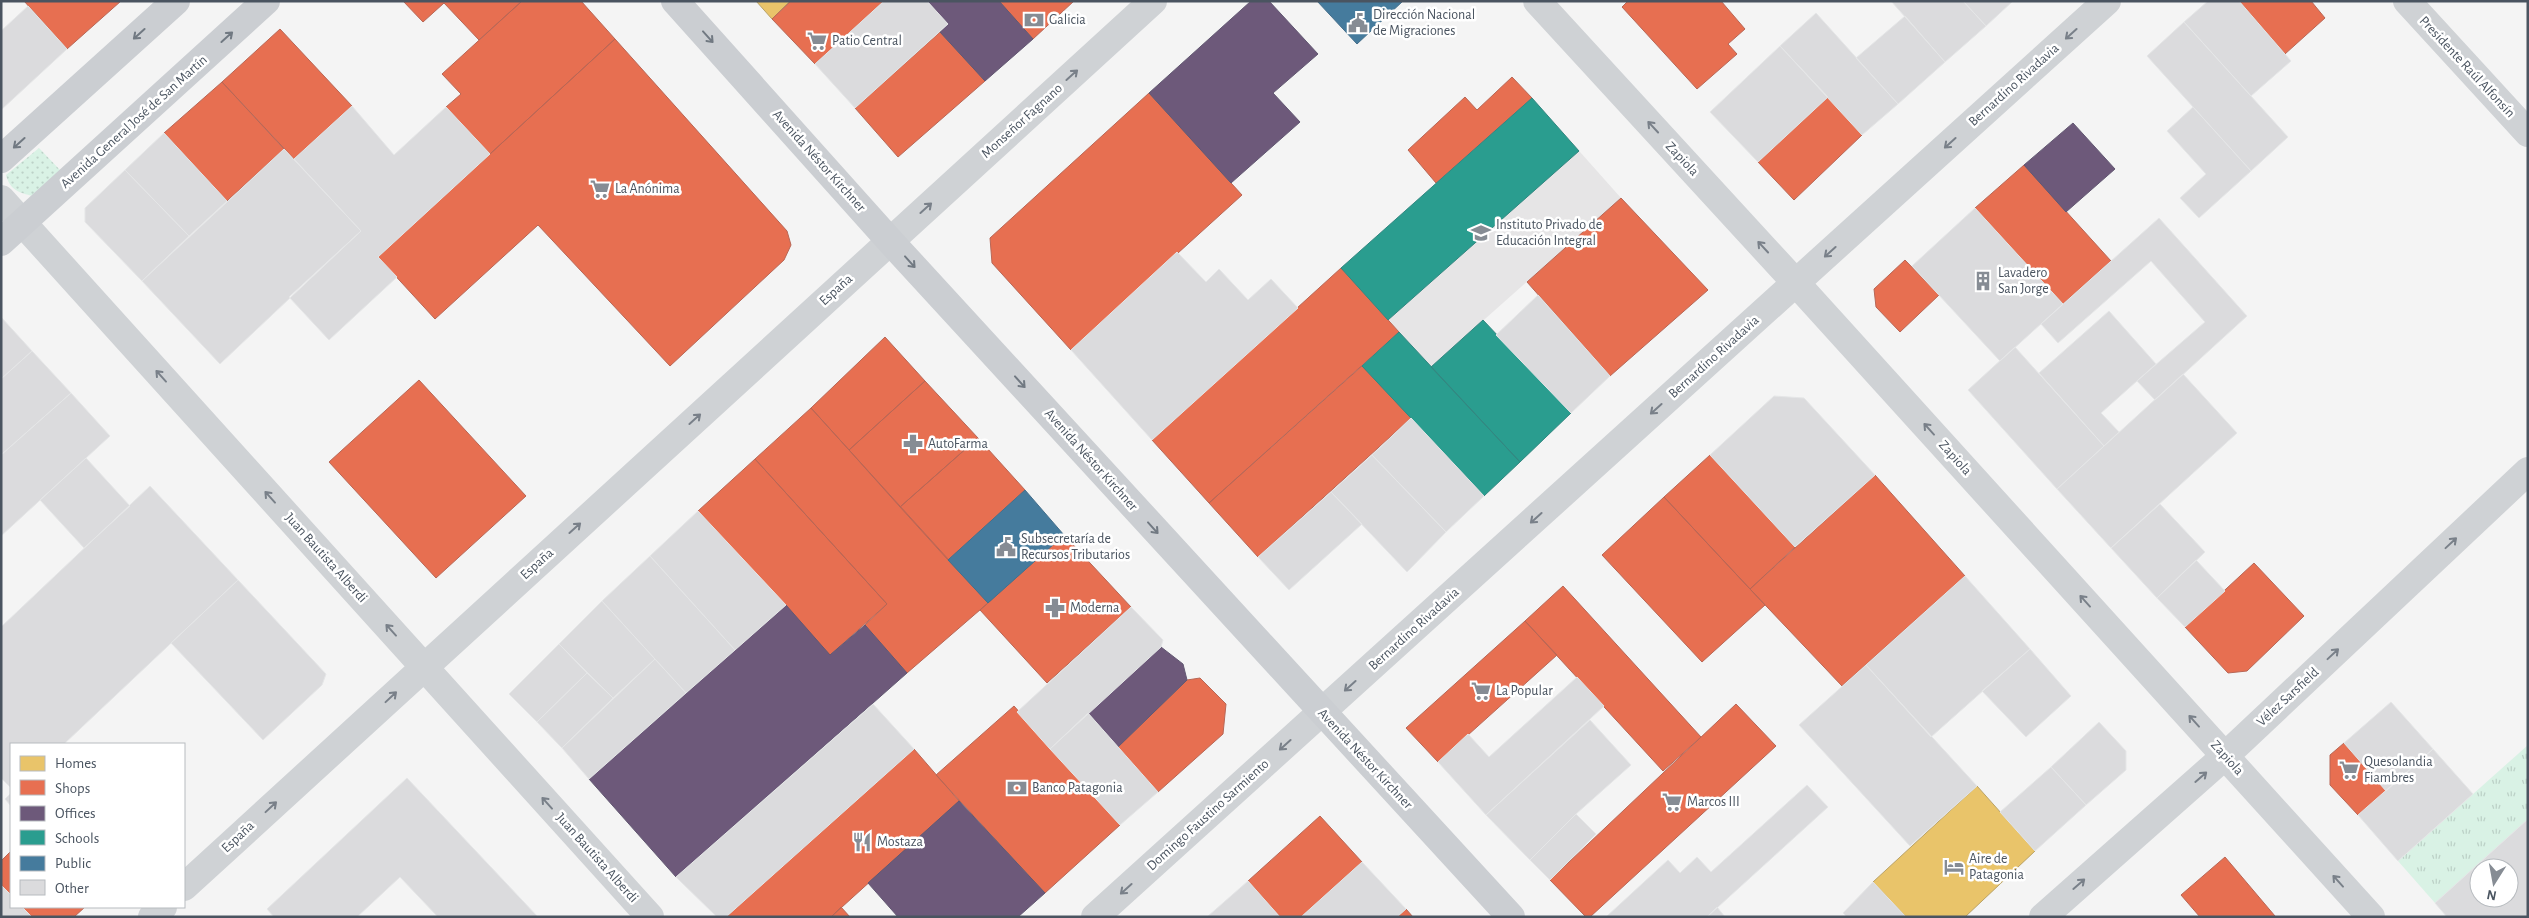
<svg xmlns="http://www.w3.org/2000/svg" width="2529" height="918" viewBox="0 0 2529 918" font-family="'Alegreya Sans',sans-serif">
	<style>
		.education { fill: #e6e5e6 }
		.grass { fill: url(#grass-tufts) }
		.park { fill: url(#park-dots) }
		.homes { fill: #e9c46a; stroke: #b9a267 }
		.shops { fill: #e76f51; stroke: #b86756 }
		.offices { fill: #6d597a; stroke: #625872 }
		.schools { fill: #2a9d8f; stroke: #348781 }
		.public { fill: #457b9d; stroke: #466f8b }
		.building { fill: #dbdbdd; stroke: #e5e6e7; fill-rule: evenodd }
		.lines { fill: none; stroke-linecap: round; stroke-linejoin: round }
		.minor { stroke: #cfd2d5; stroke-width: 28 }
		.major { stroke: #cbced2; stroke-width: 28 }
		.oneway { stroke: #717982 }
		.oneway2 { stroke: #798089 }
		.labels { text-anchor: middle; dominant-baseline: central; stroke-width: 5; stroke-linejoin: round; paint-order: stroke }
		.poi-label { font-size: 14px; fill: #4a5460; stroke: #fff; text-anchor: start }
		.street-label { font-size: 14px; fill: #4a5460; stroke: #fff }
	</style>
	<defs>
		<pattern id="grass-tufts" width="24" height="20" patternUnits="userSpaceOnUse" patternTransform="scale(1.25)"><rect width="24" height="20" fill="#d9f2e5"/><path d="M3 7l-1-3M5 7V3M7 7l1-3M15 17l-1-3M17 17v-4M19 17l1-3" fill="none" stroke="#bcd1c7"/></pattern>
		<pattern id="park-dots" width="8" height="8" patternUnits="userSpaceOnUse" patternTransform="scale(1.25)"><rect width="8" height="8" fill="#d9f2e5"/><path d="M2 2h.1M6 6h.1" fill="none" stroke="#bcd1c7" stroke-width="1.8" stroke-linecap="round"/></pattern>
	</defs>
	<rect width="100%" height="100%" fill="#f4f4f4"/>
	<path class="education" d="M 1532,98 L 1621,198 L 1431,367 L 1342,268 Z"/>
	<path class="grass" d="M 2528,745 L 2528,819 L 2435,903 L 2398,861 Z"/>
	<path class="park" d="M 39,148 L 61,171 L 33,196 C 19,193 10,190 6,175 Z"/>
	<path class="homes" d="M 756,1 L 790,1 L 772,19 Z
		M 1977,786 L 2035,851 L 1965,917 L 1906,917 L 1873,882 Z"/>
	<path class="shops" d="M 24,1 L 121,1 L 67,49 Z
		M 403,1 L 522,1 L 479,40 L 444,3 L 423,22 Z
		M 522,1 L 581,1 L 615,39 L 490,154 L 446,107 L 461,94 L 442,74 Z
		M 791,1 L 884,1 L 815,64 L 772,19 Z
		M 999,1 L 1074,1 L 1033,39 Z
		M 1628,1 L 1721,1 L 1745,29 L 1728,44 L 1737,54 L 1697,89 L 1622,7 Z
		M 2239,1 L 2311,1 L 2325,18 L 2285,54 Z
		M 280,29 L 352,106 L 294,159 L 222,82 Z
		M 940,32 L 985,81 L 898,157 L 855,108 Z
		M 615,39 L 787,231 L 791,245 L 784,260 L 670,366 L 538,225 L 435,319 L 378,257 Z
		M 1512,77 L 1532,98 L 1436,183 L 1408,150 L 1465,97 L 1477,110 Z
		M 222,82 L 284,149 L 227,201 L 164,133 Z
		M 1149,93 L 1242,195 L 1071,350 L 992,263 L 990,238 Z
		M 1828,97 L 1862,135 L 1794,200 L 1758,162 Z
		M 2024,165 L 2111,261 L 2063,304 L 1975,208 Z
		M 1621,198 L 1708,290 L 1610,376 L 1527,282 Z
		M 1905,260 L 1939,295 L 1900,332 L 1876,307 L 1874,289 Z
		M 1341,268 L 1399,332 L 1209,503 L 1152,440 Z
		M 885,337 L 925,381 L 849,450 L 811,408 Z
		M 1362,366 L 1411,418 L 1258,557 L 1209,503 Z
		M 419,380 L 526,496 L 436,578 L 329,462 Z
		M 925,381 L 978,438 L 900,507 L 849,450 Z
		M 811,408 L 988,603 L 907,673 L 865,625 L 887,604 L 755,459 Z
		M 978,438 L 1025,490 L 948,560 L 900,507 Z
		M 1710,455 L 1795,547 L 1750,589 L 1664,497 Z
		M 755,459 L 887,604 L 830,655 L 698,511 Z
		M 1875,475 L 1965,576 L 1842,686 L 1750,589 Z
		M 1664,497 L 1765,605 L 1702,662 L 1602,555 Z
		M 1064,535 L 1131,607 L 1047,683 L 980,610 Z
		M 2254,563 L 2304,616 L 2247,671 L 2228,673 L 2185,627 Z
		M 1563,586 L 1701,737 L 1663,771 L 1525,621 Z
		M 1525,621 L 1557,655 L 1438,762 L 1406,728 Z
		M 1200,678 L 1226,704 L 1223,734 L 1158,792 L 1118,747 L 1187,680 Z
		M 1736,704 L 1776,746 L 1590,917 L 1586,917 L 1550,880 Z
		M 1014,706 L 1120,825 L 1045,893 L 936,775 Z
		M 2344,743 L 2386,791 L 2358,815 L 2330,785 L 2330,755 Z
		M 914,749 L 959,801 L 831,917 L 726,917 Z
		M 1320,816 L 1362,862 L 1301,917 L 1280,917 L 1248,881 Z
		M 11,851 L 11,895 L 1,885 L 1,861 Z
		M 2225,857 L 2275,916 L 2274,917 L 2200,917 L 2181,895 Z
		M 22,907 L 85,907 L 74,917 L 32,917 Z
		M 841,907 L 850,917 L 831,917 Z
		M 1406,909 L 1413,917 L 1397,917 Z"/>
	<path class="offices" d="M 927,1 L 999,1 L 1033,39 L 985,81 L 940,32 L 948,24 Z
		M 1251,1 L 1269,1 L 1318,54 L 1273,93 L 1300,122 L 1231,183 L 1149,93 Z
		M 2073,123 L 2115,169 L 2066,212 L 2024,165 Z
		M 786,605 L 830,655 L 865,625 L 907,673 L 676,877 L 589,779 Z
		M 1161,647 L 1183,664 L 1187,680 L 1118,747 L 1088,713 Z
		M 959,801 L 1045,893 L 1018,917 L 898,917 L 868,883 Z"/>
	<path class="schools" d="M 1532,98 L 1579,151 L 1388,320 L 1341,268 Z
		M 1483,320 L 1571,413 L 1520,462 L 1431,367 Z
		M 1399,332 L 1520,462 L 1484,496 L 1362,366 Z"/>
	<path class="public" d="M 1317,1 L 1403,1 L 1357,44 Z
		M 1025,490 L 1064,535 L 988,603 L 948,560 Z"/>
	<path class="building" d="M 884,1 L 927,1 L 948,24 L 855,108 L 815,64 Z
		M 1891,1 L 1963,1 L 1986,26 L 1945,62 Z
		M 1963,1 L 2013,1 L 1986,26 Z
		M 2208,1 L 2239,1 L 2291,61 L 2251,96 L 2184,22 Z
		M 28,6 L 67,49 L 1,110 L 1,31 Z
		M 1816,13 L 1898,104 L 1862,135 L 1780,46 Z
		M 1905,16 L 1945,62 L 1898,104 L 1856,58 Z
		M 2184,22 L 2288,137 L 2251,171 L 2147,56 Z
		M 1780,46 L 1828,97 L 1758,162 L 1710,112 Z
		M 352,106 L 394,155 L 446,107 L 490,154 L 378,257 L 397,277 L 329,340 L 289,297 L 361,231 L 294,159 Z
		M 2193,107 L 2251,171 L 2199,218 L 2180,198 L 2206,174 L 2167,131 Z
		M 164,133 L 227,201 L 189,236 L 125,170 Z
		M 284,149 L 361,231 L 220,364 L 142,281 Z
		M 125,170 L 189,236 L 142,281 L 85,222 L 85,208 Z
		M 1975,208 L 2063,304 L 2000,361 L 1912,266 Z
		M 2159,218 L 2247,316 L 2155,400 L 2137,381 L 2205,322 L 2151,261 L 2058,343 L 2041,324 Z
		M 1177,252 L 1206,282 L 1219,269 L 1248,300 L 1271,279 L 1298,308 L 1152,440 L 1071,350 Z
		M 1538,295 L 1610,376 L 1571,413 L 1496,335 Z
		M 2109,311 L 2156,364 L 2101,413 L 2119,432 L 2104,446 L 2039,373 Z
		M 1,317 L 32,351 L 1,379 Z
		M 2015,347 L 2104,446 L 2057,489 L 1968,390 Z
		M 32,351 L 71,393 L 1,455 L 1,379 Z
		M 2183,374 L 2237,433 L 2111,548 L 2057,489 Z
		M 71,393 L 110,436 L 1,536 L 1,455 Z
		M 1774,396 L 1804,398 L 1875,475 L 1795,547 L 1710,455 Z
		M 1411,418 L 1484,496 L 1446,532 L 1372,455 Z
		M 1372,455 L 1446,532 L 1407,572 L 1331,492 Z
		M 86,458 L 130,506 L 84,548 L 40,500 Z
		M 150,486 L 238,580 L 64,744 L 11,744 L 11,788 L 1,778 L 1,627 Z
		M 1331,492 L 1362,524 L 1289,590 L 1258,557 Z
		M 2160,504 L 2205,552 L 2157,598 L 2111,548 Z
		M 698,511 L 786,605 L 735,650 L 650,556 Z
		M 650,556 L 735,650 L 686,693 L 602,601 Z
		M 2196,560 L 2225,591 L 2185,627 L 2157,598 Z
		M 1965,576 L 2030,649 L 1931,737 L 1866,665 Z
		M 238,580 L 326,674 L 322,685 L 263,740 L 171,643 Z
		M 602,601 L 655,659 L 613,698 L 559,644 Z
		M 1131,607 L 1163,640 L 1161,647 L 1050,749 L 1017,712 Z
		M 559,644 L 587,673 L 537,722 L 509,694 Z
		M 2030,649 L 2071,696 L 2026,737 L 1982,691 Z
		M 655,659 L 686,693 L 589,779 L 562,748 Z
		M 1866,665 L 1977,786 L 1910,846 L 1799,725 Z
		M 587,673 L 613,698 L 562,748 L 537,722 Z
		M 1577,677 L 1604,706 L 1486,815 L 1438,762 L 1468,734 L 1489,757 Z
		M 2391,702 L 2433,749 L 2386,791 L 2344,743 Z
		M 873,704 L 914,749 L 726,917 L 717,917 L 676,877 Z
		M 1088,713 L 1158,792 L 1120,825 L 1050,749 Z
		M 1590,720 L 1631,765 L 1576,814 L 1530,860 L 1486,815 Z
		M 2099,722 L 2126,751 L 2126,770 L 2086,805 L 2051,767 Z
		M 2433,749 L 2473,794 L 2398,861 L 2358,815 Z
		M 2051,767 L 2086,805 L 2035,851 L 2000,812 Z
		M 407,778 L 538,917 L 438,917 L 400,877 L 357,917 L 274,917 L 267,909 Z
		M 1807,785 L 1828,807 L 1707,917 L 1606,917 L 1668,860 L 1680,873 L 1697,857 L 1711,872 Z
		M 11,793 L 11,806 L 5,799 Z
		M 1576,814 L 1596,834 L 1550,880 L 1530,860 Z
		M 2528,819 L 2528,917 L 2447,917 L 2435,903 ZM 2479,868 L 2509,868 L 2509,898 L 2479,898 Z
		M 1362,862 L 1406,909 L 1397,917 L 1301,917 Z
		M 1248,881 L 1280,917 L 1207,917 Z
		M 1873,882 L 1906,917 L 1847,917 L 1843,913 Z
		M 1,885 L 11,895 L 11,907 L 22,907 L 32,917 L 1,917 Z
		M 1717,907 L 1725,917 L 1707,917 Z"/>
	<g class="lines">
		<path class="minor" d="M 1537,1 L 1796,283 L 2371,917
			M 2407,1 L 2528,133
			M 1,199 L 650,917
			M 184,887 L 1153,1
			M 152,917 L 163,907
			M 1095,917 L 2107,1
			M 2043,917 L 2225,756 L 2528,471"/>
		<path class="major" d="M 675,1 L 890,241 L 1511,917
			M 1,159 L 176,1
			M 1,242 L 266,1"/>
	</g>
	<defs><path id="oneway-shaft" d="M-6 0H5M1.5-3L5.5 0L1.5 3" fill="none" stroke-width="1.6" stroke-linecap="round" stroke-linejoin="round" transform="scale(1.25)"/></defs>
	<g class="oneway">
		<use href="#oneway-shaft" transform="translate(139 34) rotate(138)"/>
		<use href="#oneway-shaft" transform="translate(227 37) rotate(-42)"/>
		<use href="#oneway-shaft" transform="translate(708 37) rotate(48)"/>
		<use href="#oneway-shaft" transform="translate(19 143) rotate(138)"/>
		<use href="#oneway-shaft" transform="translate(910 262) rotate(48)"/>
		<use href="#oneway-shaft" transform="translate(1020 382) rotate(48)"/>
		<use href="#oneway-shaft" transform="translate(1153 528) rotate(48)"/>
	</g>
	<g class="oneway2">
		<use href="#oneway-shaft" transform="translate(2071 34) rotate(138)"/>
		<use href="#oneway-shaft" transform="translate(1072 75) rotate(-42)"/>
		<use href="#oneway-shaft" transform="translate(1653 127) rotate(-133)"/>
		<use href="#oneway-shaft" transform="translate(1950 143) rotate(138)"/>
		<use href="#oneway-shaft" transform="translate(926 208) rotate(-42)"/>
		<use href="#oneway-shaft" transform="translate(1763 247) rotate(-133)"/>
		<use href="#oneway-shaft" transform="translate(1830 252) rotate(138)"/>
		<use href="#oneway-shaft" transform="translate(161 376) rotate(-132)"/>
		<use href="#oneway-shaft" transform="translate(1656 409) rotate(138)"/>
		<use href="#oneway-shaft" transform="translate(695 419) rotate(-42)"/>
		<use href="#oneway-shaft" transform="translate(1929 429) rotate(-132)"/>
		<use href="#oneway-shaft" transform="translate(270 497) rotate(-132)"/>
		<use href="#oneway-shaft" transform="translate(1536 518) rotate(138)"/>
		<use href="#oneway-shaft" transform="translate(575 528) rotate(-42)"/>
		<use href="#oneway-shaft" transform="translate(2451 543) rotate(-43)"/>
		<use href="#oneway-shaft" transform="translate(2085 601) rotate(-132)"/>
		<use href="#oneway-shaft" transform="translate(391 630) rotate(-132)"/>
		<use href="#oneway-shaft" transform="translate(2333 654) rotate(-43)"/>
		<use href="#oneway-shaft" transform="translate(1350 686) rotate(138)"/>
		<use href="#oneway-shaft" transform="translate(391 697) rotate(-43)"/>
		<use href="#oneway-shaft" transform="translate(2194 721) rotate(-132)"/>
		<use href="#oneway-shaft" transform="translate(1285 745) rotate(138)"/>
		<use href="#oneway-shaft" transform="translate(2201 777) rotate(-41)"/>
		<use href="#oneway-shaft" transform="translate(547 803) rotate(-132)"/>
		<use href="#oneway-shaft" transform="translate(271 807) rotate(-43)"/>
		<use href="#oneway-shaft" transform="translate(2338 881) rotate(-132)"/>
		<use href="#oneway-shaft" transform="translate(2079 884) rotate(-41)"/>
		<use href="#oneway-shaft" transform="translate(1126 889) rotate(138)"/>
	</g>
	<defs>
		<symbol id="bank-bare" viewBox="-9 -9 18 18"><path d="M-6-4H6V4H-6ZM0-2.3a2.3 2.3 0 1 0 0 4.6a2.3 2.3 0 1 0 0-4.6Z" fill="#868c94" stroke="#fff" stroke-width="2.5" paint-order="stroke"/></symbol>
		<symbol id="civic-bare" viewBox="-9 -9 18 18"><path d="M-.6-6.5H3V-4.5H.6V-3L4-1V1h2V6H-6V1h2V-1L-.6-3ZM-1.2 2.5V6h2.4V2.5Z" fill="#868c94" stroke="#fff" stroke-width="2.5" paint-order="stroke"/></symbol>
		<symbol id="supermarket-bare" viewBox="-9 -9 18 18"><path d="M-6-5.5h2.5l.6 2H6L4.5 2H-2.5L-4.4-4H-6ZM-1.5 3.2a1.3 1.3 0 1 0 .1 0ZM3 3.2a1.3 1.3 0 1 0 .1 0Z" fill="#868c94" stroke="#fff" stroke-width="2.5" paint-order="stroke"/></symbol>
		<symbol id="university-bare" viewBox="-9 -9 18 18"><path d="M0-5L7-2L0 1L-7-2ZM-4 1L0 2.5L4 1V4Q0 6-4 4Z" fill="#868c94" stroke="#fff" stroke-width="2.5" paint-order="stroke"/></symbol>
		<symbol id="building-bare" viewBox="-9 -9 18 18"><path d="M-4-6H4V6H1V3H-1V6H-4ZM-2.5-4.3h1.7v1.8h-1.7ZM.8-4.3h1.7v1.8H.8ZM-2.5-1h1.7V.8h-1.7ZM.8-1h1.7V.8H.8Z" fill="#868c94" stroke="#fff" stroke-width="2.5" paint-order="stroke"/></symbol>
		<symbol id="pharmacy-bare" viewBox="-9 -9 18 18"><path d="M-2-6h4v4h4v4h-4v4h-4v-4h-4v-4h4Z" fill="#868c94" stroke="#fff" stroke-width="2.5" paint-order="stroke"/></symbol>
		<symbol id="restaurant-bare" viewBox="-9 -9 18 18"><path d="M-5-6h1v4h1v-4h1v4h1v-4h1v5L-1.5 .5V6h-2V.5L-5-1ZM5-6V6H3V1.5H1.5Q1.5-4 5-6Z" fill="#868c94" stroke="#fff" stroke-width="2.5" paint-order="stroke"/></symbol>
		<symbol id="hotel-bare" viewBox="-9 -9 18 18"><path d="M-6-4.5h1.5V1H6V5H4.5V3h-9V5H-6ZM-4 0a1.8 1.8 0 1 1 3.6 0ZM.5 0V-2.5h3Q6-2.5 6 0Z" fill="#868c94" stroke="#fff" stroke-width="2.5" paint-order="stroke"/></symbol>
	</defs>
	<g fill-rule="evenodd">
		<use href="#bank-bare" x="1020" y="6" width="28" height="28"/>
		<use href="#civic-bare" x="1344" y="9" width="28" height="28"/>
		<use href="#supermarket-bare" x="803" y="27" width="28" height="28"/>
		<use href="#supermarket-bare" x="586" y="175" width="28" height="28"/>
		<use href="#university-bare" x="1467" y="219" width="28" height="28"/>
		<use href="#building-bare" x="1969" y="267" width="28" height="28"/>
		<use href="#pharmacy-bare" x="899" y="430" width="28" height="28"/>
		<use href="#civic-bare" x="992" y="533" width="28" height="28"/>
		<use href="#pharmacy-bare" x="1041" y="594" width="28" height="28"/>
		<use href="#supermarket-bare" x="1467" y="677" width="28" height="28"/>
		<use href="#supermarket-bare" x="2335" y="756" width="28" height="28"/>
		<use href="#bank-bare" x="1003" y="774" width="28" height="28"/>
		<use href="#supermarket-bare" x="1658" y="788" width="28" height="28"/>
		<use href="#restaurant-bare" x="848" y="828" width="28" height="28"/>
		<use href="#hotel-bare" x="1940" y="853" width="28" height="28"/>
	</g>
	<g class="labels">
		<g class="poi-label">
			<text x="1373" y="15">Dirección Nacional<tspan x="1373" dy="16">de Migraciones</tspan></text>
			<text x="1049" y="20">Galicia</text>
			<text x="832" y="41">Patio Central</text>
			<text x="615" y="189">La Anónima</text>
			<text x="1496" y="225">Instituto Privado de<tspan x="1496" dy="16">Educación Integral</tspan></text>
			<text x="1998" y="273">Lavadero<tspan x="1998" dy="16">San Jorge</tspan></text>
			<text x="928" y="444">AutoFarma</text>
			<text x="1021" y="539">Subsecretaría de<tspan x="1021" dy="16">Recursos Tributarios</tspan></text>
			<text x="1070" y="608">Moderna</text>
			<text x="1496" y="691">La Popular</text>
			<text x="2364" y="762">Quesolandia<tspan x="2364" dy="16">Fiambres</tspan></text>
			<text x="1032" y="788">Banco Patagonia</text>
			<text x="1687" y="802">Marcos III</text>
			<text x="877" y="842">Mostaza</text>
			<text x="1969" y="859">Aire de<tspan x="1969" dy="16">Patagonia</tspan></text>
		</g>
		<g class="street-label">
			<text transform="translate(2467 67) rotate(47)">Presidente Raúl Alfonsín</text>
			<text transform="translate(2014 85) rotate(-42)">Bernardino Rivadavia</text>
			<text transform="translate(1022 121) rotate(-42)">Monseñor Fagnano</text>
			<text transform="translate(134 122) rotate(-42)">Avenida General José de San Martín</text>
			<text transform="translate(1682 159) rotate(47)">Zapiola</text>
			<text transform="translate(819 161) rotate(48)">Avenida Néstor Kirchner</text>
			<text transform="translate(836 290) rotate(-42)">España</text>
			<text transform="translate(1714 357) rotate(-42)">Bernardino Rivadavia</text>
			<text transform="translate(1955 458) rotate(48)">Zapiola</text>
			<text transform="translate(1091 460) rotate(48)">Avenida Néstor Kirchner</text>
			<text transform="translate(326 558) rotate(48)">Juan Bautista Alberdi</text>
			<text transform="translate(537 564) rotate(-42)">España</text>
			<text transform="translate(1414 629) rotate(-42)">Bernardino Rivadavia</text>
			<text transform="translate(2288 697) rotate(-43)">Vélez Sarsfield</text>
			<text transform="translate(2227 758) rotate(48)">Zapiola</text>
			<text transform="translate(1365 759) rotate(47)">Avenida Néstor Kirchner</text>
			<text transform="translate(1208 815) rotate(-42)">Domingo Faustino Sarmiento</text>
			<text transform="translate(238 837) rotate(-43)">España</text>
			<text transform="translate(597 858) rotate(48)">Juan Bautista Alberdi</text>
		</g>
	</g>
	<rect width="2529" height="918" fill="none" stroke="#4a5460" stroke-width="5"/>
	<rect x="10" y="743" width="175" height="165" fill="#ffffff" stroke="#b7bbbf"/>
	<rect x="20" y="756" width="25" height="15" fill="#e9c46a" stroke="#b7bbbf"/>
	<text x="55" y="768" font-size="15" fill="#4a5460">Homes</text>
	<rect x="20" y="780" width="25" height="15" fill="#e76f51" stroke="#b7bbbf"/>
	<text x="55" y="793" font-size="15" fill="#4a5460">Shops</text>
	<rect x="20" y="806" width="25" height="15" fill="#6d597a" stroke="#b7bbbf"/>
	<text x="55" y="818" font-size="15" fill="#4a5460">Offices</text>
	<rect x="20" y="830" width="25" height="15" fill="#2a9d8f" stroke="#b7bbbf"/>
	<text x="55" y="843" font-size="15" fill="#4a5460">Schools</text>
	<rect x="20" y="856" width="25" height="15" fill="#457b9d" stroke="#b7bbbf"/>
	<text x="55" y="868" font-size="15" fill="#4a5460">Public</text>
	<rect x="20" y="880" width="25" height="15" fill="#dbdbdd" stroke="#b7bbbf"/>
	<text x="55" y="893" font-size="15" fill="#4a5460">Other</text>
	<g transform="translate(2494 883) rotate(191)"><circle r="24" fill="#ffffff" stroke="#b7bbbf"/>
	<path d="M0-4L9 19L0 12L-9 19Z" fill="#868c94"/>
	<text y="-8" font-size="14" font-weight="bold" text-anchor="middle" fill="#4a5460">N</text>
	</g>
</svg>
